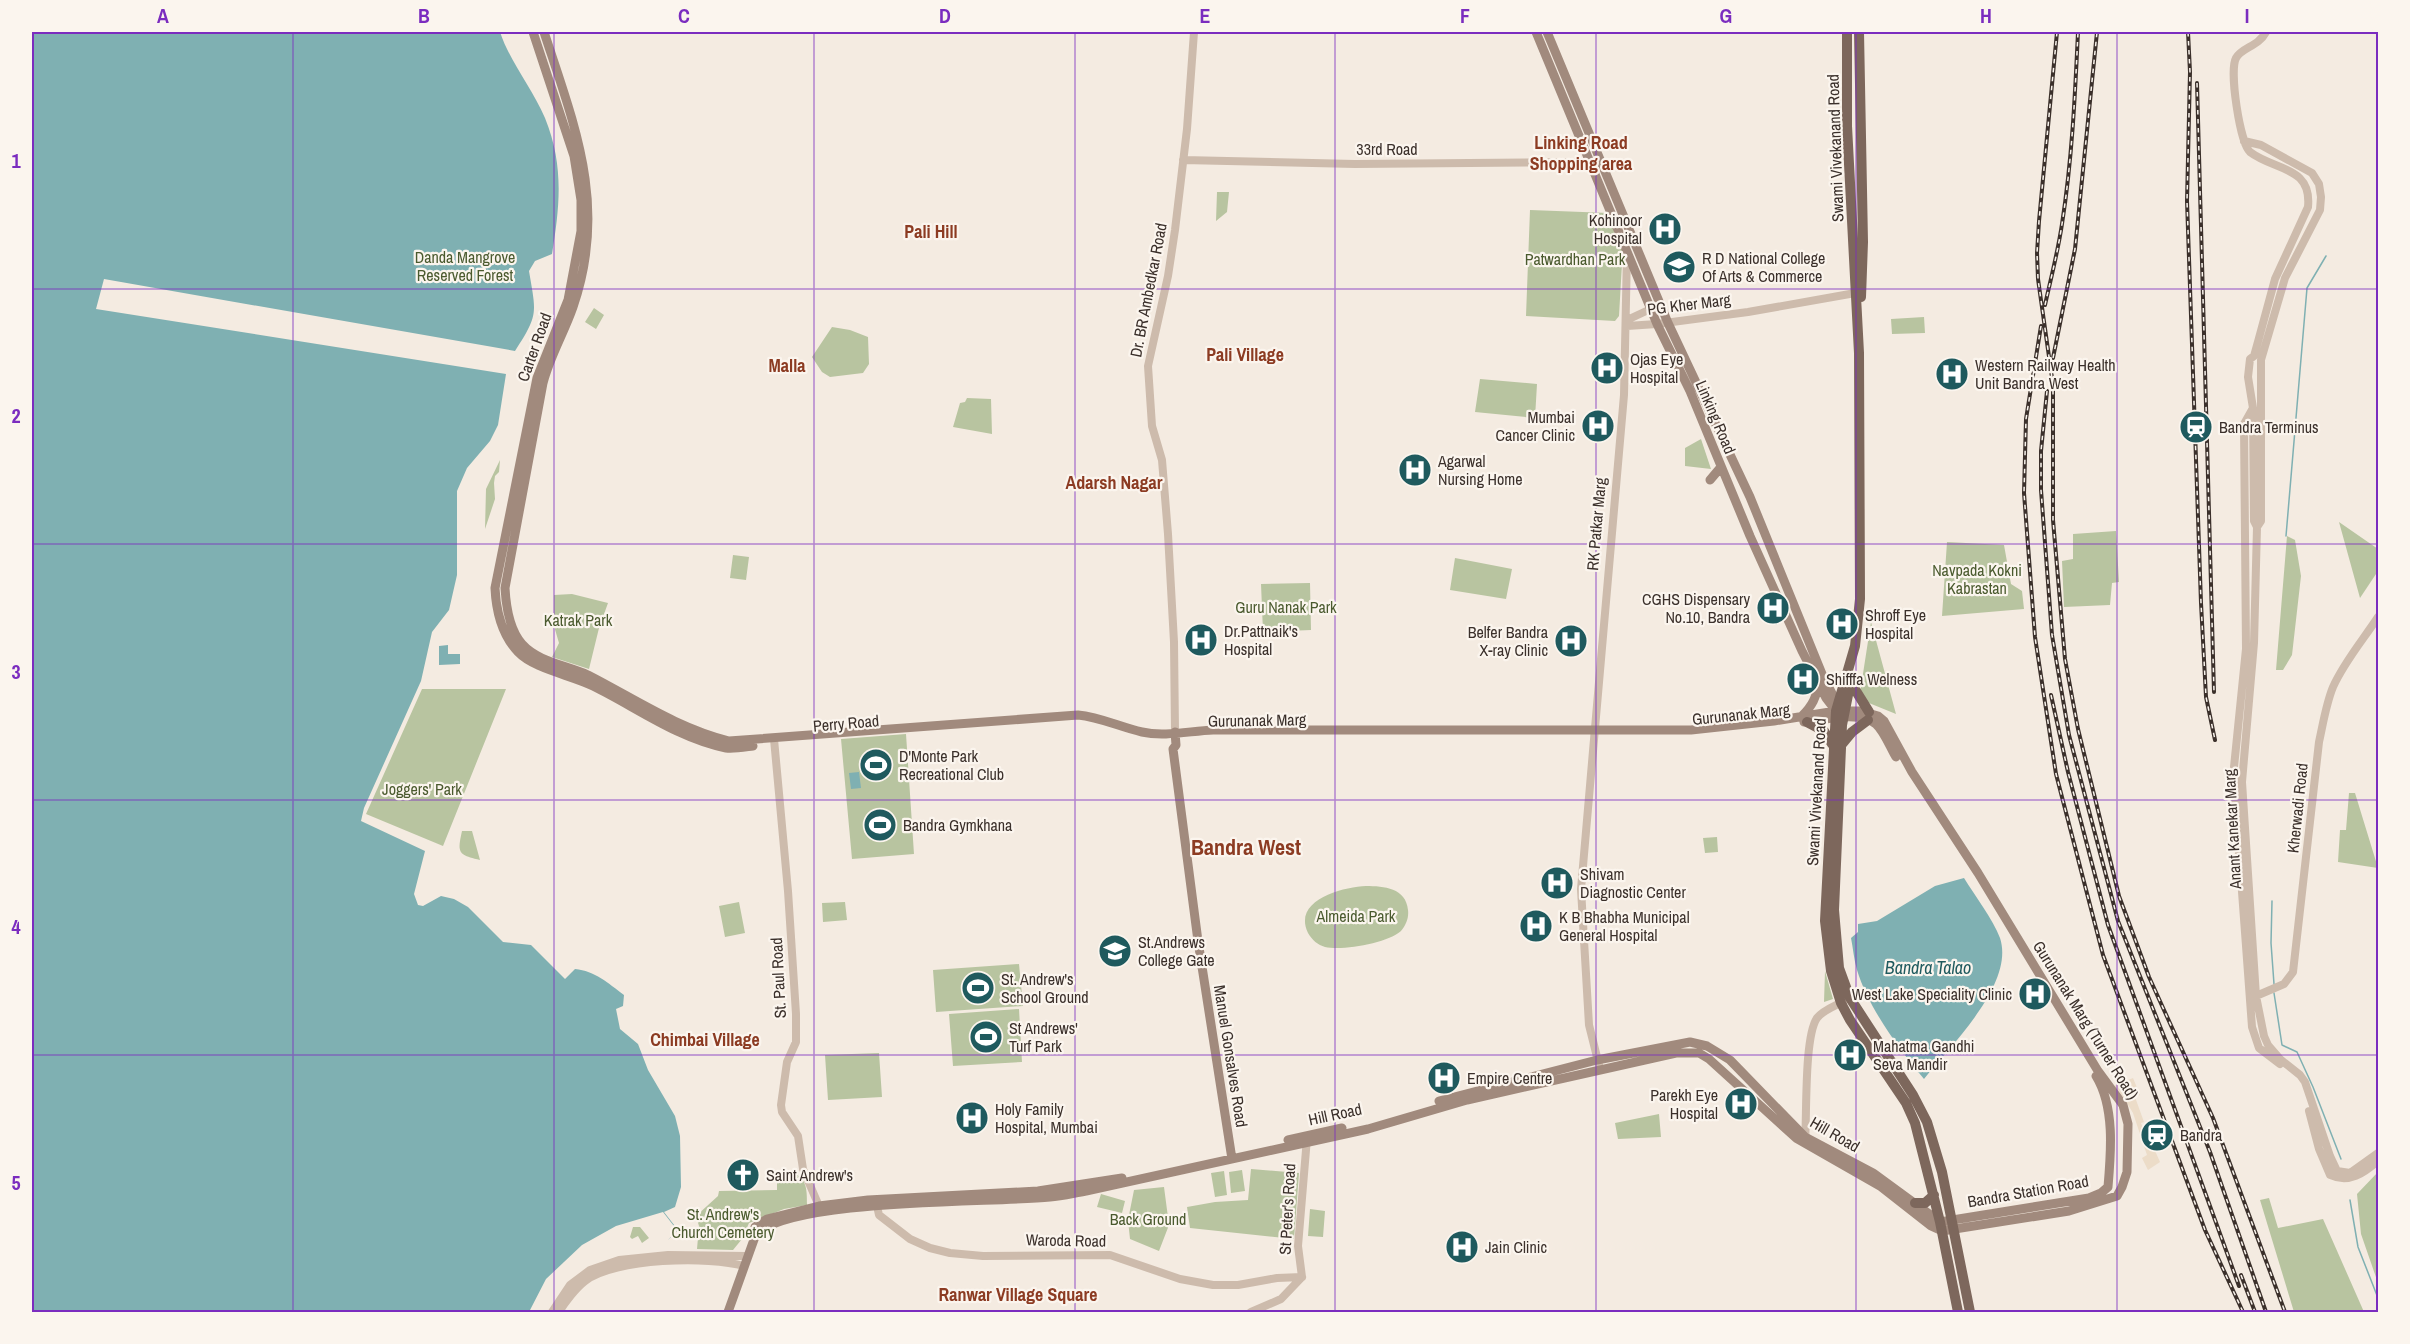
<svg xmlns="http://www.w3.org/2000/svg" width="2410" height="1344" viewBox="0 0 2410 1344" font-family="'Archivo Narrow',sans-serif">
	<style>
		.green { fill: #b8c4a0 }
		.plaza { fill: #ecdcc8 }
		.water { fill: #7fb0b2 }
		.lines { fill: none; stroke-linecap: round; stroke-linejoin: round }
		.stream { stroke: #7fb0b2; stroke-width: 1.5 }
		.tertiary { stroke: #cdbbac; stroke-width: 8 }
		.secondary { stroke: #a18a7d; stroke-width: 9 }
		.primary { stroke: #7d675c; stroke-width: 10 }
		.rail-casing { stroke: #3b302b; stroke-width: 4 }
		.rail { stroke: #fbf5ee; stroke-width: 1.5; stroke-dasharray: 4.5; stroke-linecap: butt }
		.grid { fill: none; stroke: #7b2cbf; stroke-width: 1.5; stroke-opacity: 0.55 }
		.labels { text-anchor: middle; dominant-baseline: central; stroke-width: 4.5; stroke-linejoin: round; paint-order: stroke }
		.street-label { font-size: 16px; fill: #3b302b; stroke: #fbf5ee }
		.poi-label { font-size: 16px; fill: #3b302b; stroke: #fbf5ee; text-anchor: start }
		.park-label { font-size: 16px; fill: #4a5a2e; stroke: #fbf5ee }
		.neighbourhood-label { font-size: 18px; font-weight: bold; fill: #8c3b22; stroke: #fbf5ee }
		.water-label { font-size: 18px; font-style: italic; fill: #1f5a5e; stroke: #fbf5ee }
		.district-label { font-size: 22px; font-weight: bold; fill: #8c3b22; stroke: #fbf5ee }
		.neatline { fill: none; stroke: #7b2cbf; stroke-width: 2 }
		.grid-label { font-size: 20px; text-anchor: middle; font-weight: bold; fill: #7b2cbf }
	</style>
	<rect width="100%" height="100%" fill="#f4ebe1"/>
	<path class="green" d="M 1217,192 L 1229,192 L 1227,212 L 1216,221 Z
		M 1530,210 L 1609,213 L 1623,246 L 1619,316 L 1615,321 L 1526,316 Z
		M 594,308 L 604,315 L 596,329 L 585,322 Z
		M 1924,317 L 1925,333 L 1892,334 L 1891,319 Z
		M 832,327 L 850,330 L 868,337 L 869,364 L 863,373 L 830,377 L 822,372 L 812,357 Z
		M 1480,379 L 1537,384 L 1535,418 L 1475,412 Z
		M 967,398 L 991,399 L 992,434 L 953,427 L 960,403 L 965,402 Z
		M 1701,439 L 1711,469 L 1685,466 L 1685,448 Z
		M 500,460 L 499,472 L 495,476 L 494,483 L 495,499 L 485,529 L 486,489 Z
		M 2339,522 L 2378,549 L 2378,571 L 2360,598 Z
		M 2116,531 L 2119,582 L 2112,583 L 2110,605 L 2064,607 L 2062,561 L 2073,559 L 2073,534 Z
		M 2287,536 L 2295,540 L 2301,576 L 2292,655 L 2283,670 L 2276,670 Z
		M 1947,542 L 2004,545 L 2011,584 L 2022,591 L 2024,609 L 1942,616 Z
		M 733,555 L 749,557 L 746,580 L 730,578 Z
		M 1455,558 L 1512,569 L 1506,599 L 1450,590 Z
		M 1310,583 L 1311,630 L 1263,632 L 1261,584 Z
		M 572,594 L 608,603 L 599,628 L 589,669 L 552,657 L 559,643 L 554,626 L 554,595 Z
		M 1871,622 L 1896,714 L 1864,701 L 1860,693 Z
		M 422,689 L 506,689 L 443,846 L 366,814 Z
		M 906,734 L 914,854 L 852,859 L 841,739 Z
		M 2349,793 L 2355,793 L 2378,868 L 2338,862 L 2340,830 L 2346,830 Z
		M 462,831 L 472,831 L 480,860 C 458,855 457,853 462,831 Z
		M 1717,837 L 1718,852 L 1705,853 L 1703,838 Z
		M 1366,886 C 1384,886 1406,888 1408,910 C 1409,918 1406,925 1401,931 C 1388,943 1343,951 1325,947 C 1318,945 1312,940 1308,933 C 1292,900 1343,887 1366,886 Z
		M 739,902 L 745,933 L 725,937 L 719,906 Z
		M 845,902 L 847,920 L 823,922 L 822,903 Z
		M 1019,964 L 1023,1006 L 936,1012 L 933,970 Z
		M 1825,971 L 1833,999 L 1824,1002 Z
		M 1019,1009 L 1022,1062 L 953,1066 L 949,1014 Z
		M 879,1053 L 882,1097 L 828,1100 L 825,1055 Z
		M 1659,1114 L 1661,1137 L 1618,1139 L 1615,1123 Z
		M 1251,1169 L 1299,1173 L 1294,1239 L 1190,1228 L 1187,1207 L 1215,1202 L 1248,1200 Z
		M 1242,1170 L 1245,1191 L 1231,1193 L 1229,1172 Z
		M 789,1171 C 807,1177 807,1188 807,1205 L 784,1209 L 749,1223 L 742,1239 L 733,1250 L 697,1249 L 699,1226 L 696,1216 L 718,1196 L 719,1191 L 777,1190 L 777,1177 Z
		M 1224,1171 L 1227,1195 L 1215,1197 L 1211,1173 Z
		M 2378,1172 L 2378,1283 L 2361,1234 L 2357,1194 Z
		M 1164,1187 L 1169,1225 L 1159,1251 L 1130,1239 L 1128,1220 L 1134,1190 Z
		M 1101,1194 L 1125,1201 L 1122,1213 L 1097,1207 Z
		M 2269,1198 L 2278,1228 L 2323,1219 L 2364,1312 L 2294,1312 L 2260,1200 Z
		M 1310,1209 L 1325,1211 L 1323,1237 L 1308,1236 Z
		M 633,1227 L 640,1227 L 649,1238 L 642,1243 L 638,1236 L 632,1239 L 630,1237 Z"/>
	<path class="plaza" d="M 2133,1078 L 2140,1095 L 2135,1097 L 2144,1122 L 2141,1123 L 2149,1144 L 2152,1144 L 2160,1162 L 2148,1170 L 2142,1158 L 2147,1155 L 2133,1113 L 2124,1098 L 2114,1086 Z"/>
	<path class="water" d="M 32,32 L 500,32 C 510,62 532,88 545,118 C 564,165 560,205 552,254 L 535,261 L 529,271 C 536,313 539,314 515,351 L 104,279 L 96,309 L 506,374 L 498,425 L 490,441 L 467,468 L 457,491 L 457,575 L 449,610 L 432,632 L 421,681 L 364,808 L 361,821 L 425,851 L 414,894 L 418,905 L 423,906 L 441,896 L 454,899 L 468,907 L 503,942 L 531,945 L 565,979 L 575,969 C 595,971 608,983 624,995 L 623,1006 L 616,1009 L 620,1029 L 638,1044 L 648,1070 L 675,1116 L 680,1136 L 681,1187 L 675,1207 L 664,1212 L 678,1230 L 668,1240 L 677,1230 L 663,1212 L 616,1226 L 582,1245 L 546,1279 L 529,1312 L 32,1312 Z
		M 448,645 L 448,654 L 460,654 L 460,664 L 439,665 L 439,646 Z
		M 859,772 L 861,788 L 851,789 L 849,773 Z
		M 1964,878 C 1975,896 1993,919 2000,938 C 2015,984 1951,1045 1924,1079 C 1899,1049 1868,1007 1857,970 C 1854,960 1853,948 1851,938 L 1858,932 L 1858,924 L 1877,921 L 1935,886 Z"/>
	<g class="lines">
		<path class="stream" d="M 2286,536 L 2307,288 L 2326,256
			M 2272,901 L 2271,943 L 2274,984
			M 2274,993 L 2282,1045 L 2297,1052 L 2313,1087 L 2341,1159
			M 2350,1200 L 2358,1247 L 2378,1298"/>
		<path class="tertiary" d="M 2244,141 L 2261,145 L 2312,173 L 2319,184 L 2321,197 L 2320,210 L 2285,278 L 2261,360 L 2261,521 L 2257,527 L 2254,643 L 2242,782 L 2256,996 L 2264,1036 L 2268,1045 L 2281,1060 L 2300,1075 L 2305,1082 L 2330,1156 L 2337,1171 L 2350,1173 L 2378,1153
			M 1183,160 L 1355,164 L 1591,162
			M 1627,320 L 1657,306
			M 1627,326 L 1657,324 L 1748,312 L 1861,292
			M 2253,408 L 2244,424 L 2246,649 L 2234,767 L 2235,797 L 2252,1027 L 2259,1048 L 2280,1064
			M 2257,527 L 2254,521 L 2253,408 L 2248,377 L 2250,359 L 2254,356 L 2259,338 L 2275,279 L 2308,207 C 2312,166 2275,171 2250,152 C 2240,143 2229,71 2236,58 C 2242,47 2258,47 2266,32
			M 1175,732 L 1174,642 L 1168,534 L 1162,460 L 1152,426 L 1148,366 L 1168,276 L 1175,230 L 1187,129 L 1194,32
			M 774,739 L 788,891 L 796,1014 L 796,1042 L 787,1062 L 781,1105 L 782,1112 L 798,1136 L 803,1169 L 819,1206
			M 2256,996 L 2284,984 L 2293,972 L 2319,742 C 2323,724 2326,704 2333,687 C 2344,662 2363,640 2378,617
			M 1600,1069 L 1589,1025 L 1581,889 L 1624,395 L 1627,253
			M 2309,1111 L 2319,1149 L 2330,1175 C 2349,1184 2364,1173 2378,1161
			M 1805,1142 C 1807,1116 1804,1037 1817,1018 C 1823,1010 1835,1006 1844,1001
			M 877,1206 L 879,1215 L 910,1239 L 930,1248 L 950,1253 L 983,1256 L 1110,1255 L 1180,1279 L 1213,1285 L 1238,1285 L 1277,1278 L 1302,1277
			M 1302,1277 L 1298,1246 L 1307,1138
			M 552,1312 L 570,1285 L 590,1270 L 619,1260 L 668,1255 L 747,1256
			M 559,1312 C 565,1302 576,1288 585,1281 C 614,1258 710,1256 744,1266
			M 1251,1312 L 1281,1299 L 1302,1277"/>
		<path class="secondary" d="M 533,32 L 574,156 L 581,200 L 581,231 L 568,300 L 537,378 L 495,588 C 496,610 502,635 518,652 C 534,669 571,675 593,686 C 636,707 677,738 726,748 C 734,749 745,747 753,746
			M 544,32 C 575,127 608,206 573,307 C 564,333 550,356 543,383 L 505,588 C 506,607 509,629 522,644 C 538,662 566,665 588,675 C 635,699 677,728 729,741 L 1078,715 C 1100,717 1120,727 1142,732 C 1164,737 1190,731 1213,730 L 1691,730 L 1774,721 L 1836,711 L 1861,711 L 1878,716 L 1884,721 L 1912,772 L 1978,873 L 2098,1071 L 2123,1105 L 2128,1124 L 2127,1172 L 2122,1187 L 2117,1196 L 2069,1211 L 1942,1231 L 1931,1226 L 1880,1186 L 1796,1138 L 1709,1059 L 1699,1053 L 1676,1053 L 1467,1100 L 1368,1129 L 1086,1191 C 1074,1193 1062,1196 1050,1197 C 990,1203 796,1198 756,1234 L 728,1312
			M 1536,32 L 1657,324 L 1690,391 L 1750,536 L 1802,651 L 1826,698 L 1836,711
			M 1547,32 L 1668,323 L 1750,497 L 1822,674 L 1837,703
			M 1710,480 L 1721,467
			M 1802,716 C 1812,706 1817,697 1818,683
			M 1804,722 C 1823,720 1860,710 1876,724 C 1884,731 1890,747 1896,757
			M 1175,732 L 1176,745 L 1173,749 L 1198,941 L 1232,1159
			M 1439,1101 L 1597,1060 L 1690,1042 L 1707,1046 L 1730,1060 L 1805,1137 L 1873,1173 L 1940,1222 L 2089,1198 L 2101,1193 L 2108,1187 C 2111,1152 2115,1107 2096,1076
			M 1288,1140 L 1342,1128
			M 755,1227 L 767,1219 L 819,1206 L 868,1200 L 1038,1191 L 1122,1178"/>
		<path class="primary" d="M 1847,32 L 1847,126 L 1859,353 L 1860,599 L 1855,646 L 1836,711 L 1825,921 L 1831,971 L 1841,1003 L 1850,1020 L 1906,1103 L 1915,1123 L 1940,1222 L 1958,1312
			M 1859,32 L 1863,242 L 1861,297
			M 1851,680 L 1842,725 L 1834,910 L 1839,968 L 1850,998 L 1913,1095 L 1927,1122 L 1942,1172 L 1970,1312
			M 1851,683 L 1869,712
			M 1807,722 L 1824,731 L 1832,744
			M 1842,744 L 1852,732 L 1868,720
			M 1915,1203 L 1925,1203 L 1934,1195"/>
		<defs>
			<path id="rail" d="M 2057,32 L 2039,221 L 2037,253 L 2038,279 L 2053,385 L 2053,520 L 2065,659 L 2078,729 L 2119,896 L 2149,977 L 2213,1118 L 2285,1312
				M 2188,32 L 2190,72 L 2187,201 L 2201,603 L 2206,697 L 2215,740
				M 2197,83 L 2214,692
				M 2045,305 C 2051,278 2058,251 2062,224 C 2072,160 2075,96 2078,32
				M 2041,326 L 2026,419 L 2024,493 L 2035,637 L 2056,774 L 2103,955 L 2205,1230 L 2243,1312
				M 2053,358 L 2075,249 L 2097,32
				M 2047,391 L 2041,451 L 2041,490 L 2052,635 L 2069,735 L 2118,921 L 2210,1152 L 2266,1312
				M 2051,695 L 2068,772 L 2108,925 L 2239,1286
				M 2241,1275 L 2255,1312"/>
		</defs>
		<use href="#rail" class="rail-casing"/>
		<use href="#rail" class="rail"/>
	</g>
	<path class="grid" d="M 293,32 L 293,1312M 554,32 L 554,1312M 814,32 L 814,1312M 1075,32 L 1075,1312M 1335,32 L 1335,1312M 1596,32 L 1596,1312M 1856,32 L 1856,1312M 2117,32 L 2117,1312M 32,289 L 2378,289M 32,544 L 2378,544M 32,800 L 2378,800M 32,1055 L 2378,1055"/>
	<defs>
		<symbol id="hospital-disc" viewBox="-11 -11 22 22"><circle r="9.5" fill="#1f5a5e" stroke="#fbf5ee"/><path d="M-5-5h3v3.5h4V-5h3V5h-3V1.5h-4V5h-3Z" fill="#fff"/></symbol>
		<symbol id="university-disc" viewBox="-11 -11 22 22"><circle r="9.5" fill="#1f5a5e" stroke="#fbf5ee"/><path d="M0-5L7-2L0 1L-7-2ZM-4 1L0 2.5L4 1V4Q0 6-4 4Z" fill="#fff"/></symbol>
		<symbol id="station-disc" viewBox="-11 -11 22 22"><circle r="9.5" fill="#1f5a5e" stroke="#fbf5ee"/><path d="M-3-6H3Q5-6 5-4V2Q5 4 3 4L4.5 6H3L1.5 4h-3L-3 6H-4.5L-3 4Q-5 4-5 2V-4Q-5-6-3-6ZM-3.5-4v3h7v-3ZM-3.5 1v1.5H-2V1ZM2 1v1.5H3.5V1Z" fill="#fff"/></symbol>
		<symbol id="stadium-disc" viewBox="-11 -11 22 22"><circle r="9.5" fill="#1f5a5e" stroke="#fbf5ee"/><path d="M0-5a6.5 5 0 1 0 0 10a6.5 5 0 1 0 0-10ZM-3.5-1.8h7v3.6h-7Z" fill="#fff"/></symbol>
		<symbol id="church-disc" viewBox="-11 -11 22 22"><circle r="9.5" fill="#1f5a5e" stroke="#fbf5ee"/><path d="M-1.2-6h2.4v3.5h3.3v2.4h-3.3V6h-2.4V-.1h-3.3v-2.4h3.3Z" fill="#fff"/></symbol>
	</defs>
	<g fill-rule="evenodd">
		<use href="#hospital-disc" x="1646" y="210" width="38" height="38"/>
		<use href="#university-disc" x="1660" y="248" width="38" height="38"/>
		<use href="#hospital-disc" x="1588" y="349" width="38" height="38"/>
		<use href="#hospital-disc" x="1933" y="355" width="38" height="38"/>
		<use href="#hospital-disc" x="1579" y="407" width="38" height="38"/>
		<use href="#station-disc" x="2177" y="408" width="38" height="38"/>
		<use href="#hospital-disc" x="1396" y="451" width="38" height="38"/>
		<use href="#hospital-disc" x="1754" y="589" width="38" height="38"/>
		<use href="#hospital-disc" x="1823" y="605" width="38" height="38"/>
		<use href="#hospital-disc" x="1182" y="621" width="38" height="38"/>
		<use href="#hospital-disc" x="1552" y="622" width="38" height="38"/>
		<use href="#hospital-disc" x="1784" y="660" width="38" height="38"/>
		<use href="#stadium-disc" x="857" y="746" width="38" height="38"/>
		<use href="#stadium-disc" x="861" y="806" width="38" height="38"/>
		<use href="#hospital-disc" x="1538" y="864" width="38" height="38"/>
		<use href="#hospital-disc" x="1517" y="907" width="38" height="38"/>
		<use href="#university-disc" x="1096" y="932" width="38" height="38"/>
		<use href="#stadium-disc" x="959" y="969" width="38" height="38"/>
		<use href="#hospital-disc" x="2016" y="975" width="38" height="38"/>
		<use href="#stadium-disc" x="967" y="1018" width="38" height="38"/>
		<use href="#hospital-disc" x="1831" y="1036" width="38" height="38"/>
		<use href="#hospital-disc" x="1425" y="1059" width="38" height="38"/>
		<use href="#hospital-disc" x="1722" y="1085" width="38" height="38"/>
		<use href="#hospital-disc" x="953" y="1099" width="38" height="38"/>
		<use href="#station-disc" x="2138" y="1116" width="38" height="38"/>
		<use href="#church-disc" x="724" y="1156" width="38" height="38"/>
		<use href="#hospital-disc" x="1443" y="1228" width="38" height="38"/>
	</g>
	<g class="labels">
		<g class="street-label">
			<text transform="translate(1835 148) rotate(-92)">Swami Vivekanand Road</text>
			<text x="1387" y="149">33rd Road</text>
			<text transform="translate(1148 290) rotate(-79)">Dr. BR Ambedkar Road</text>
			<text transform="translate(1689 304) rotate(-7)">PG Kher Marg</text>
			<text transform="translate(534 347) rotate(-70)">Carter Road</text>
			<text transform="translate(1716 417) rotate(67)">Linking Road</text>
			<text transform="translate(1596 524) rotate(-85)">RK Patkar Marg</text>
			<text transform="translate(1741 714) rotate(-6)">Gurunanak Marg</text>
			<text transform="translate(1257 720) rotate(-1)">Gurunanak Marg</text>
			<text transform="translate(846 723) rotate(-5)">Perry Road</text>
			<text transform="translate(1816 792) rotate(-87)">Swami Vivekanand Road</text>
			<text transform="translate(2297 808) rotate(-84)">Kherwadi Road</text>
			<text transform="translate(2232 829) rotate(-93)">Anant Kanekar Marg</text>
			<text transform="translate(778 978) rotate(-93)">St. Paul Road</text>
			<text transform="translate(2086 1020) rotate(58)">Gurunanak Marg (Turner Road)</text>
			<text transform="translate(1231 1056) rotate(81)">Manuel Gonsalves Road</text>
			<text transform="translate(1335 1114) rotate(-12)">Hill Road</text>
			<text transform="translate(1835 1134) rotate(30)">Hill Road</text>
			<text transform="translate(2028 1191) rotate(-10)">Bandra Station Road</text>
			<text transform="translate(1287 1209) rotate(-87)">St Peter's Road</text>
			<text transform="translate(1066 1240) rotate(1)">Waroda Road</text>
		</g>
		<g class="poi-label">
			<text x="1642" y="220" text-anchor="end">Kohinoor<tspan x="1642" dy="18">Hospital</tspan></text>
			<text x="1702" y="258">R D National College<tspan x="1702" dy="18">Of Arts &amp; Commerce</tspan></text>
			<text x="1630" y="359">Ojas Eye<tspan x="1630" dy="18">Hospital</tspan></text>
			<text x="1975" y="365">Western Railway Health<tspan x="1975" dy="18">Unit Bandra West</tspan></text>
			<text x="1575" y="417" text-anchor="end">Mumbai<tspan x="1575" dy="18">Cancer Clinic</tspan></text>
			<text x="2219" y="427">Bandra Terminus</text>
			<text x="1438" y="461">Agarwal<tspan x="1438" dy="18">Nursing Home</tspan></text>
			<text x="1750" y="599" text-anchor="end">CGHS Dispensary<tspan x="1750" dy="18">No.10, Bandra</tspan></text>
			<text x="1865" y="615">Shroff Eye<tspan x="1865" dy="18">Hospital</tspan></text>
			<text x="1224" y="631">Dr.Pattnaik's<tspan x="1224" dy="18">Hospital</tspan></text>
			<text x="1548" y="632" text-anchor="end">Belfer Bandra<tspan x="1548" dy="18">X-ray Clinic</tspan></text>
			<text x="1826" y="679">Shifffa Welness</text>
			<text x="899" y="756">D'Monte Park<tspan x="899" dy="18">Recreational Club</tspan></text>
			<text x="903" y="825">Bandra Gymkhana</text>
			<text x="1580" y="874">Shivam<tspan x="1580" dy="18">Diagnostic Center</tspan></text>
			<text x="1559" y="917">K B Bhabha Municipal<tspan x="1559" dy="18">General Hospital</tspan></text>
			<text x="1138" y="942">St.Andrews<tspan x="1138" dy="18">College Gate</tspan></text>
			<text x="1001" y="979">St. Andrew's<tspan x="1001" dy="18">School Ground</tspan></text>
			<text x="2012" y="994" text-anchor="end">West Lake Speciality Clinic</text>
			<text x="1009" y="1028">St Andrews'<tspan x="1009" dy="18">Turf Park</tspan></text>
			<text x="1873" y="1046">Mahatma Gandhi<tspan x="1873" dy="18">Seva Mandir</tspan></text>
			<text x="1467" y="1078">Empire Centre</text>
			<text x="1718" y="1095" text-anchor="end">Parekh Eye<tspan x="1718" dy="18">Hospital</tspan></text>
			<text x="995" y="1109">Holy Family<tspan x="995" dy="18">Hospital, Mumbai</tspan></text>
			<text x="2180" y="1135">Bandra</text>
			<text x="766" y="1175">Saint Andrew's</text>
			<text x="1485" y="1247">Jain Clinic</text>
		</g>
		<g class="park-label">
			<text x="465" y="257">Danda Mangrove<tspan x="465" dy="18">Reserved Forest</tspan></text>
			<text x="1575" y="259">Patwardhan Park</text>
			<text x="1977" y="570">Navpada Kokni<tspan x="1977" dy="18">Kabrastan</tspan></text>
			<text x="1286" y="607">Guru Nanak Park</text>
			<text x="578" y="620">Katrak Park</text>
			<text x="422" y="789">Joggers' Park</text>
			<text x="1356" y="916">Almeida Park</text>
			<text x="723" y="1214">St. Andrew's<tspan x="723" dy="18">Church Cemetery</tspan></text>
			<text x="1148" y="1219">Back Ground</text>
		</g>
		<g class="neighbourhood-label">
			<text x="1581" y="142">Linking Road<tspan x="1581" dy="21">Shopping area</tspan></text>
			<text x="931" y="231">Pali Hill</text>
			<text x="1245" y="354">Pali Village</text>
			<text x="787" y="365">Malla</text>
			<text x="1114" y="482">Adarsh Nagar</text>
			<text x="705" y="1039">Chimbai Village</text>
			<text x="1018" y="1294">Ranwar Village Square</text>
		</g>
		<g class="water-label">
			<text x="1928" y="967">Bandra Talao</text>
		</g>
		<g class="district-label">
			<text x="1246" y="847">Bandra West</text>
		</g>
	</g>
	<rect width="2410" height="1344" fill="none" stroke="#fbf5ee" stroke-width="66"/>
	<rect x="33" y="33" width="2344" height="1278" class="neatline"/>
	<g class="grid-label">
		<text x="163" y="23">A</text>
		<text x="424" y="23">B</text>
		<text x="684" y="23">C</text>
		<text x="945" y="23">D</text>
		<text x="1205" y="23">E</text>
		<text x="1465" y="23">F</text>
		<text x="1726" y="23">G</text>
		<text x="1986" y="23">H</text>
		<text x="2247" y="23">I</text>
		<text x="16" y="168">1</text>
		<text x="16" y="423">2</text>
		<text x="16" y="679">3</text>
		<text x="16" y="934">4</text>
		<text x="16" y="1190">5</text>
	</g>
</svg>
